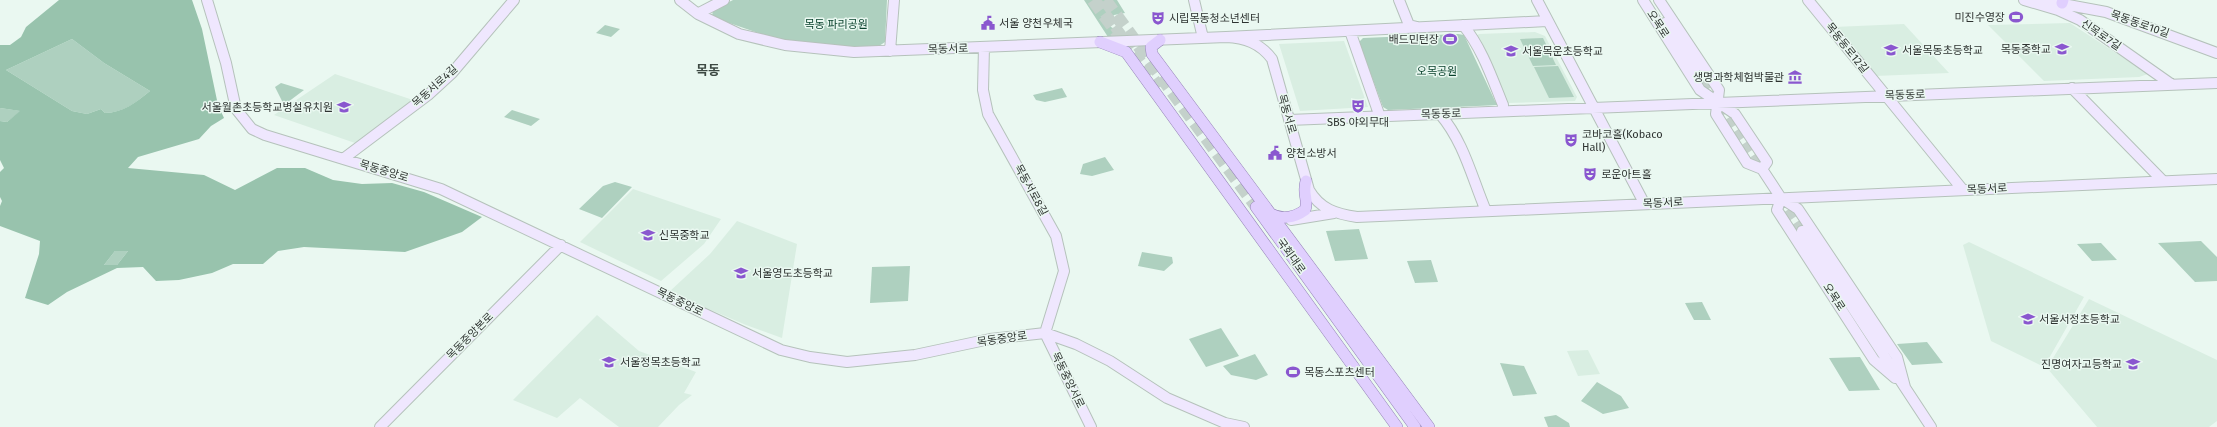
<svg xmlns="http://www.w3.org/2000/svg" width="2217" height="427" viewBox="0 0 2217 427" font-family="'Fira Sans','Noto Sans KR',sans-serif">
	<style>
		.built { fill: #d9eee2 }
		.green { fill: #aed0bf }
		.forest { fill: #98c3ad; fill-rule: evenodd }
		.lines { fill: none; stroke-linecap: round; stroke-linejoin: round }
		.secondary-tunnel { stroke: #c4d1cb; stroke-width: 10; stroke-dasharray: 10 5; stroke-linecap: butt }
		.primary-tunnel { stroke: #c4d1cb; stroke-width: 11; stroke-dasharray: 11 5.5; stroke-linecap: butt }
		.highway-tunnel { stroke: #c4d1cb; stroke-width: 13; stroke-dasharray: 13 6; stroke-linecap: butt }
		.secondary-casing { stroke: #b5c2bb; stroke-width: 12 }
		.primary-casing { stroke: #9484b6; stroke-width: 12 }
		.secondary { stroke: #efe7fe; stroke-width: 10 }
		.primary { stroke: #e0cffe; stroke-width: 11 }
		.labels { text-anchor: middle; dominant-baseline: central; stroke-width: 3; stroke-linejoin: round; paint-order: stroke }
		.poi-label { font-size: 11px; fill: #2e3331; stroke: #eaf8f1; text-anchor: start }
		.park-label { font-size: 11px; fill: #0a422d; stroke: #eaf8f1 }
		.street-label { font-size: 11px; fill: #2e3331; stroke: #eaf8f1 }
		.quarter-label { font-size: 13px; font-weight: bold; fill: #3d4943; stroke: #eaf8f1 }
	</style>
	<rect width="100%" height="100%" fill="#eaf8f1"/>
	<path class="built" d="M 2070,23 L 2148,74 L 2139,77 L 2044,81 L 1988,25 Z
		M 1904,24 L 1949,73 L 1875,76 L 1834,27 Z
		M 1535,32 L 1545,36 L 1577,97 L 1575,101 L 1506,103 L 1475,37 L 1479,34 Z
		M 1344,41 L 1368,107 L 1300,111 L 1279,44 Z
		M 335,74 L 413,100 L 355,143 L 274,115 Z
		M 633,189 L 721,219 L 704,244 L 661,281 L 580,242 Z
		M 737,221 L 797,244 L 782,338 L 746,325 L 669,292 L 710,254 Z
		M 1969,242 L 2084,297 L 2044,367 L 1991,341 L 1963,245 Z
		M 2089,299 L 2217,360 L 2217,421 L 2209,427 L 2097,427 L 2047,368 Z
		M 597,315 L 639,351 L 696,372 L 684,393 L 692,395 L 679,405 L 658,427 L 619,427 L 580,398 L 557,418 L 513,400 Z
		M 1588,350 L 1600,374 L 1578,376 L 1567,351 Z"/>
	<path class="green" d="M 733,0 L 887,0 L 885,42 L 876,48 L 847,49 L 778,40 L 712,17 L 713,10 Z
		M 1084,0 L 1117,0 L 1125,13 L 1114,15 L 1108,22 L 1111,27 L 1120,32 L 1121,37 L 1108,37 Z
		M 605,25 L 620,29 L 611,37 L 596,33 Z
		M 1458,34 L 1464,35 L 1495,101 L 1499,105 L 1388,110 L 1383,107 L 1359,42 L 1363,38 Z
		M 1543,38 L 1556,65 L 1533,66 L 1520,39 Z
		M 72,39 L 104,63 L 150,91 C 137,102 123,113 105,113 L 101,109 L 87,114 L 72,111 L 6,70 Z
		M 1558,66 L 1574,97 L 1549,98 L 1534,67 Z
		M 281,83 L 304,90 L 284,105 L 275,87 Z
		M 1062,88 L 1067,97 L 1045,102 L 1036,100 L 1033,95 Z
		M 0,108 L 21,111 L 7,122 L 0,121 Z
		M 512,110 L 540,119 L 531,126 L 504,117 Z
		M 1105,157 L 1114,170 L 1092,176 L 1080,174 L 1083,164 Z
		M 615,182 L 632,187 L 602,218 L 579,209 L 603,186 Z
		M 1359,229 L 1368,259 L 1335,261 L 1326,231 Z
		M 2201,241 L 2217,257 L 2217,281 L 2195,282 L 2158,243 Z
		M 2101,243 L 2117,260 L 2092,261 L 2077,244 Z
		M 115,251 L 128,251 L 117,265 L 104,265 Z
		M 1142,252 L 1172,257 L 1173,263 L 1164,271 L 1138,266 Z
		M 1431,260 L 1438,282 L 1415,283 L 1407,261 Z
		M 910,266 L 908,301 L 870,303 L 872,267 Z
		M 1702,302 L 1711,320 L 1694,320 L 1685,303 Z
		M 1221,328 L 1239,356 L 1206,367 L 1189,339 Z
		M 1927,342 L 1943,363 L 1912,365 L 1897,344 Z
		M 1255,354 L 1268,375 L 1256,380 L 1231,375 L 1223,366 Z
		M 1860,357 L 1880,390 L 1849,391 L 1829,358 Z
		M 1500,363 L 1524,366 L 1537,394 L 1513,396 Z
		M 1597,382 L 1621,396 L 1629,408 L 1603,414 L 1581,401 Z
		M 1556,415 L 1569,423 L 1570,427 L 1548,427 L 1544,417 Z"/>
	<path class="forest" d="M 59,0 L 192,0 L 202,29 L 218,105 L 224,118 L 211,126 L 199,139 L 138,157 L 128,168 L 204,175 L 235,190 L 277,168 L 305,168 L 333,180 L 362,184 L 392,183 L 424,192 L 482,217 L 462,232 L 405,252 L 304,247 L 278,251 L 263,264 L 233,264 L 212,273 L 179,280 L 156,281 L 143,267 L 117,268 L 67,292 L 48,305 L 25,298 L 39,254 L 40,241 L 0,226 L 0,206 L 2,201 L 0,197 L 0,172 L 4,168 L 0,160 L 0,121 L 7,122 L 20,111 L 0,108 L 0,45 L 10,45 L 21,37 L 26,27 ZM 72,39 L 104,63 L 150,91 C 137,102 122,113 105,113 L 101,109 L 87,114 L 72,111 L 6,70 ZM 115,251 L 128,251 L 117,265 L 104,265 Z"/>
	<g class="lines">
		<path class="secondary-tunnel" d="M 1695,68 L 1764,172
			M 1780,197 L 1802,231"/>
		<path class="primary-tunnel" d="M 1095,0 L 1160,87"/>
		<path class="highway-tunnel" d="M 1093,0 L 1130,50
			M 1105,0 L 1264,217"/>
		<defs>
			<path id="secondary" d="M 207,0 L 226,63 L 236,109 L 252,129 L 265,135 L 441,189 L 781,350 L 810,357 L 847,362 L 915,355 L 990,339 L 1045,333 L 1076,344 L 1110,361 L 1167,398 L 1225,423 L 1244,427
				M 680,0 L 698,14 L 739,34 L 785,45 L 854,52 L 1226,37 L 1547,21
				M 1194,0 L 1203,38
				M 1399,0 L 1409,25 L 1417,27
				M 1537,0 L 1642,199 L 1641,204
				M 1643,0 L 1700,90 L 1735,114 L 1767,162 L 1762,169
				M 1659,0 L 1719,90 L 1716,114 L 1747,163 L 1762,169 L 1781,198 L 1798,209 L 1897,357 L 1905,387
				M 1808,0 L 1963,190
				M 2024,0 L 2058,10 L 2080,20 L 2171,84
				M 2042,0 L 2106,12 L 2217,53
				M 699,13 L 724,0
				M 1665,23 L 1695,68
				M 1463,25 C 1482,48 1492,78 1503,105 L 1503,111
				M 1350,31 L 1380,117
				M 1226,37 C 1245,38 1260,43 1272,59 L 1309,190 C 1320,209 1336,214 1357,217 L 2217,179
				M 984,47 L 983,90 L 988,114 L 1056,236 L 1064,271 L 1045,333
				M 890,51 L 894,0
				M 2072,88 L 2163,181
				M 1440,114 C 1464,142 1472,178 1486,211
				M 1289,120 L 2217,83
				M 343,159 L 428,95 L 452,73 L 514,0
				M 1781,198 L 1777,210 L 1874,360 L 1895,378
				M 1291,220 L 1334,213
				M 1802,231 L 1931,427
				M 1045,333 L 1091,427
				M 380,427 L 561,245"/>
			<path id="primary" d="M 2062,3 L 2063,0
				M 1160,40 L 1151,47 L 1152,54 L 1429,427
				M 1100,42 L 1126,52 L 1397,427
				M 1256,207 L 1415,427
				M 1269,213 C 1281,220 1294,218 1305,210 C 1309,199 1302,195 1306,181"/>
		</defs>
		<use href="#secondary" class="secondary-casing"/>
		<use href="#primary" class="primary-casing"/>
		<use href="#secondary" class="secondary"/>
		<use href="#primary" class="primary"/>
	</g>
	<defs>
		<symbol id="stadium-bare" viewBox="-9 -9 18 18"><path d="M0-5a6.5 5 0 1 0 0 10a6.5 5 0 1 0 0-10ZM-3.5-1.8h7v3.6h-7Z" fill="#8a57cf" stroke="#eaf8f1" stroke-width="2.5" paint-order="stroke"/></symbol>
		<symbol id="theatre-bare" viewBox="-9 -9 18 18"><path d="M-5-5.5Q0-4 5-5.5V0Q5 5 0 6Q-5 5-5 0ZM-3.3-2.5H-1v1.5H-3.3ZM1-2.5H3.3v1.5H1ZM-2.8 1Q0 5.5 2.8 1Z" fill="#8a57cf" stroke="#eaf8f1" stroke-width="2.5" paint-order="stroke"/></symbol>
		<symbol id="civic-bare" viewBox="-9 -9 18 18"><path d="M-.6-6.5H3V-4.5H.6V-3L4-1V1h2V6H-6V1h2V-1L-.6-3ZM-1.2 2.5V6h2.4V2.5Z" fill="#8a57cf" stroke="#eaf8f1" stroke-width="2.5" paint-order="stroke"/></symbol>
		<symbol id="school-bare" viewBox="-9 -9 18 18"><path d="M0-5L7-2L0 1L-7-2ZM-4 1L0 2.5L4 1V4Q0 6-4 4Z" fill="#8a57cf" stroke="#eaf8f1" stroke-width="2.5" paint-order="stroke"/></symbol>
		<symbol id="museum-bare" viewBox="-9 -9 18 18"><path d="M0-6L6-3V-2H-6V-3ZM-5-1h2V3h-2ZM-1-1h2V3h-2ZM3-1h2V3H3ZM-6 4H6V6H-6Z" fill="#8a57cf" stroke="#eaf8f1" stroke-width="2.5" paint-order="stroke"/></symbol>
	</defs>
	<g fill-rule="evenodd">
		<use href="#stadium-bare" x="2006" y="7" width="20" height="20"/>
		<use href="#theatre-bare" x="1148" y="8" width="20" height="20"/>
		<use href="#civic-bare" x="978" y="13" width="20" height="20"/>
		<use href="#stadium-bare" x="1440" y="29" width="20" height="20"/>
		<use href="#school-bare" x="2052" y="39" width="20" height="20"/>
		<use href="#school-bare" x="1881" y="40" width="20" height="20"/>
		<use href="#school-bare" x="1501" y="41" width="20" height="20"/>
		<use href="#museum-bare" x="1785" y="67" width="20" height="20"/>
		<use href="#theatre-bare" x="1348" y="96" width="20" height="20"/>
		<use href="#school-bare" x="334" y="97" width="20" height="20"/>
		<use href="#theatre-bare" x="1561" y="130" width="20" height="20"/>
		<use href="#civic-bare" x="1265" y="143" width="20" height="20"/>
		<use href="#theatre-bare" x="1580" y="164" width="20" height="20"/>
		<use href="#school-bare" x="638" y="225" width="20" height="20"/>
		<use href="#school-bare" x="731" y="263" width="20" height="20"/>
		<use href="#school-bare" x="2018" y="309" width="20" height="20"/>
		<use href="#school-bare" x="599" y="352" width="20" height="20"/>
		<use href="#school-bare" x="2123" y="354" width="20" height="20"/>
		<use href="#stadium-bare" x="1283" y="362" width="20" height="20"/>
	</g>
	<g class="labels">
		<g class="poi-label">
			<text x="2005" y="17" text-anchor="end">미진수영장</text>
			<text x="1169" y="18">시립목동청소년센터</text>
			<text x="999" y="23">서울 양천우체국</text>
			<text x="1439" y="39" text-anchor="end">배드민턴장</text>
			<text x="2051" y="49" text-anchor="end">목동중학교</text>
			<text x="1902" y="50">서울목동초등학교</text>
			<text x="1522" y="51">서울목운초등학교</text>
			<text x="1784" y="77" text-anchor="end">생명과학체험박물관</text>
			<text x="333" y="107" text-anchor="end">서울월촌초등학교병설유치원</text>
			<text x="1358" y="122" text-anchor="middle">SBS 야외무대</text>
			<text x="1582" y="134">코바코홀(Kobaco<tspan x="1582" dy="13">Hall)</tspan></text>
			<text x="1286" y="153">양천소방서</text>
			<text x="1601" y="174">로운아트홀</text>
			<text x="659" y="235">신목중학교</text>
			<text x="752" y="273">서울영도초등학교</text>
			<text x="2039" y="319">서울서정초등학교</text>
			<text x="620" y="362">서울정목초등학교</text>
			<text x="2122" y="364" text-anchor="end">진명여자고등학교</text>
			<text x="1304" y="372">목동스포츠센터</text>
		</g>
		<g class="park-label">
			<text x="836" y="24">목동 파리공원</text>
			<text x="1437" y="71">오목공원</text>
		</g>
		<g class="street-label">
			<text transform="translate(1658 24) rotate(57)">오목로</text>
			<text transform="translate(2140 24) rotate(19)">목동동로10길</text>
			<text transform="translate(2101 35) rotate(34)">신목로7길</text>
			<text transform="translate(1847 48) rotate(51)">목동동로12길</text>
			<text transform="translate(948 49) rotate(-2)">목동서로</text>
			<text transform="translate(435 86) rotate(-42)">목동서로4길</text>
			<text transform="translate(1905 95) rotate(-2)">목동동로</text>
			<text transform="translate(1287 114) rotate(74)">목동서로</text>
			<text transform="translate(1441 114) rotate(-2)">목동동로</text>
			<text transform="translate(384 171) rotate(17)">목동중앙로</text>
			<text transform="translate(1987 189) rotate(-3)">목동서로</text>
			<text transform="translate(1031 190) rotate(61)">목동서로8길</text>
			<text transform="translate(1663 203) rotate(-3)">목동서로</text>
			<text transform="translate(1291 256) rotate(54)">국회대로</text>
			<text transform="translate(1834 297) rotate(57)">오목로</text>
			<text transform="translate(680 302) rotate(26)">목동중앙로</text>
			<text transform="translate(470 336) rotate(-45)">목동중앙본로</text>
			<text transform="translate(1002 339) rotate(-8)">목동중앙로</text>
			<text transform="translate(1068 380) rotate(64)">목동중앙서로</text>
		</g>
		<g class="quarter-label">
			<text x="708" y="70">목동</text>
		</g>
	</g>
</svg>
